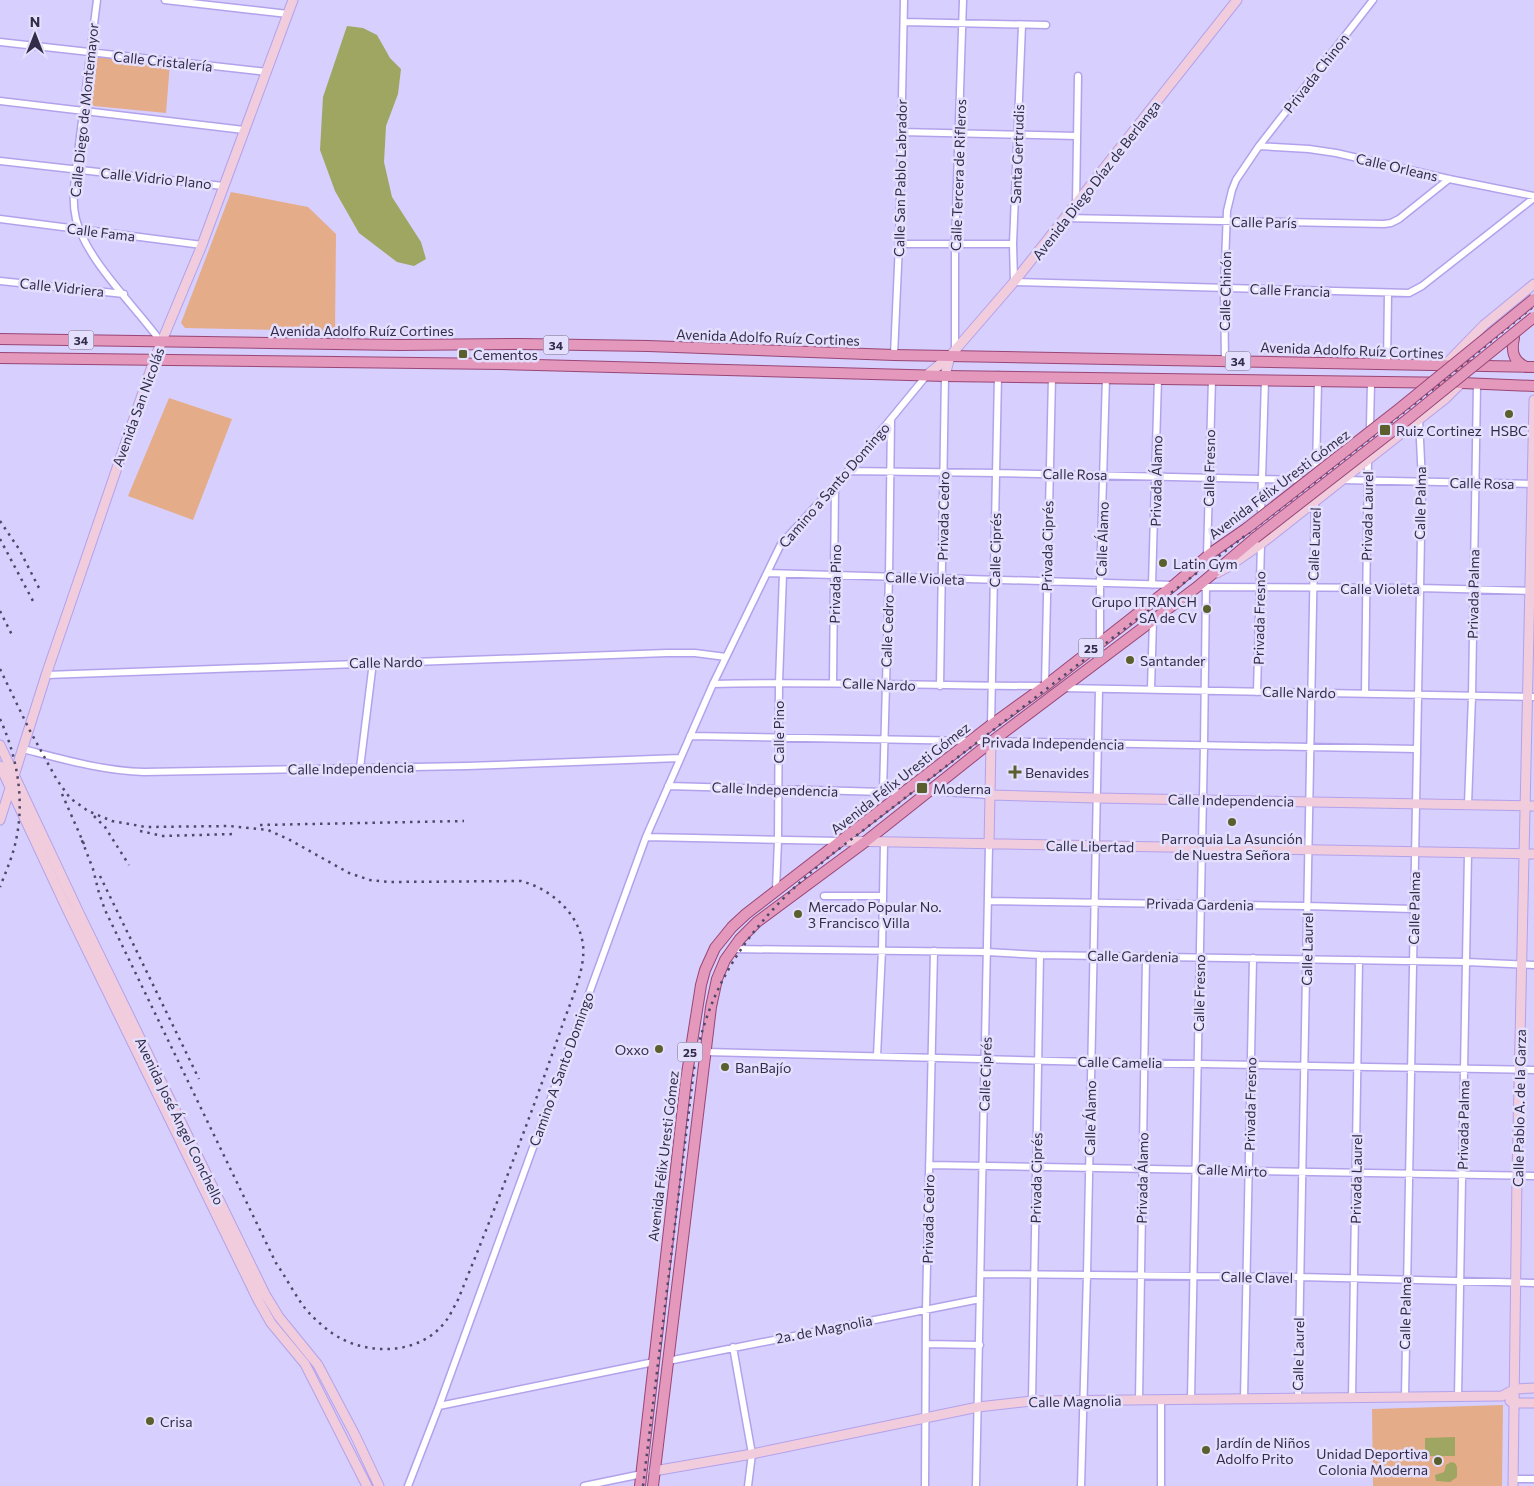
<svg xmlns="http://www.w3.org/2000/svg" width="1534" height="1486" viewBox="0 0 1534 1486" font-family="Commissioner,sans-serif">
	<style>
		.green { fill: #e5ac89 }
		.water { fill: #9fa662 }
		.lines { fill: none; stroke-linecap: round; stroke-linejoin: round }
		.street-casing { stroke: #b2a2ec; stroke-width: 9 }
		.secondary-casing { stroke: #b2a2ec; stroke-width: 11 }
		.primary-casing { stroke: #994676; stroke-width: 12 }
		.street { stroke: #fff; stroke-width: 6 }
		.secondary { stroke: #f1ccdd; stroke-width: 9 }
		.primary { stroke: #e398bc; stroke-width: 10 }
		.rail { stroke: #4f4969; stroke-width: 2.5; stroke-dasharray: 2.5 5; stroke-linecap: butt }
		.primary-bridge-casing { stroke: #994676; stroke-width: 12; stroke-linecap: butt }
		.primary-bridge { stroke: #e398bc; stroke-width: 10 }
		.poi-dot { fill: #5a5f2d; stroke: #e4dffd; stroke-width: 2 }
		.labels { text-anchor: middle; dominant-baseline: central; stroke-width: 5; stroke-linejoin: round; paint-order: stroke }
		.shield { fill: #e4dffd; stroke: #67627f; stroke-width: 1 }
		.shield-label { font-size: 12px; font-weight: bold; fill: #322c49 }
		.street-label { font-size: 14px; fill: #322c49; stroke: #e4dffd }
		.poi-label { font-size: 14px; fill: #322c49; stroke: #e4dffd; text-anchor: start }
	</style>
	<rect width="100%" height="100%" fill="#d7cffd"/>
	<path class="green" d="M 99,56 L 170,63 L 166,113 L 94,106 L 89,101 L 94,60 Z
		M 231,192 L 308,207 L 336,234 L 335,331 L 185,328 L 181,323 Z
		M 169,398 L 232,419 L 193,520 L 128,496 Z
		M 1503,1405 L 1502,1486 L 1373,1486 L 1372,1409 Z"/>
	<path class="water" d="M 347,26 L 363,28 L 377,35 L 390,58 L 401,69 L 398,94 L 386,126 L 384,162 L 392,197 L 421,242 L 426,259 L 414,266 L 397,262 L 359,233 L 335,191 L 320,150 L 323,97 Z
		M 1455,1437 L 1455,1456 L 1425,1456 L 1425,1438 Z
		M 1451,1462 L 1455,1463 L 1457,1467 L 1457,1477 L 1450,1482 L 1436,1481 L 1435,1475 L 1444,1472 L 1446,1465 Z"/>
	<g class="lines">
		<defs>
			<path id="street" d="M 97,0 L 76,169 C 74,186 72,203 76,219 C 86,260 136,307 161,342
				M 165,0 L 288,14
				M 904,22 L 1046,25
				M 1022,25 L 1013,244 L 1014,282 L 1409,293 L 1422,286 L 1534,198
				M 0,42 L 267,72
				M 0,101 L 244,130
				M 901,132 L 1077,136
				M 1259,146 L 1309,149 L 1336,153 L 1449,179 L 1534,196
				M 0,161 L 223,186
				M 1076,204 L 1078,76
				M 1064,218 L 1384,224 L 1391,223 L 1399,219 L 1449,179
				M 0,219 L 202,245
				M 899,244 L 1013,244
				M 0,281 L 124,294
				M 955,350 L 955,244 L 963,0
				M 894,355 L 899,244 L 904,0
				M 1225,360 L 1224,289 L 1227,211 L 1232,190 L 1236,180 L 1259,146 L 1373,0
				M 1387,364 L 1388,293
				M 891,419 L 889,576 L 883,792 L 902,793
				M 1370,426 L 1371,382
				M 1316,469 L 1318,382
				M 848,471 L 996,473 L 1303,480
				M 1342,480 L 1534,484
				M 1261,512 L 1265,380
				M 1207,556 L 1212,379
				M 767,573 L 1174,585
				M 1152,585 L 1158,378
				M 1203,587 L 1419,588 L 1533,591
				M 1100,641 L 1100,583 L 1106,377
				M 46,675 C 253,667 460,659 667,653 L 695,653 L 726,657
				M 833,683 L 835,485
				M 713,684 C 824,681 934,686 1045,686 L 1052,377
				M 940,686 L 945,376
				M 1063,688 L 1534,697
				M 1151,689 L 1153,620
				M 1257,692 L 1261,544
				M 1365,693 L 1368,458
				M 991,725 L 998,375
				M 690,736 L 1417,749
				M 23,749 C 62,759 103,771 144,772 L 467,766 L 680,758
				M 360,768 L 373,662
				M 668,786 L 883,792
				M 929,791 L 991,795
				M 1468,805 L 1472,696 L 1477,384
				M 646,837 L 839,841
				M 776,890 L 778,840 L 779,682 L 783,574
				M 824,896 L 882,896
				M 988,901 L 1307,906 L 1413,909
				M 732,949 L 987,952 L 1040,955 L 1467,962 L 1534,965
				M 706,1052 L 1091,1062 L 1534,1070
				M 877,1056 L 882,950 L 884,843
				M 929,1165 L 1534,1176
				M 981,1274 L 1300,1277 L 1534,1283
				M 926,1344 L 980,1345
				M 733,1347 L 752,1454 L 748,1486
				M 668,1361 L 980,1299
				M 1405,1397 L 1422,482 L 1419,419
				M 1458,1397 L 1468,853
				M 1298,1398 L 1315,500
				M 1352,1398 L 1359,960
				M 1161,1399 L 1161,1486
				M 1191,1399 L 1204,745 L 1206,587
				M 1244,1399 L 1253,958
				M 1139,1400 L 1146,956
				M 1032,1401 L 1040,955
				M 439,1406 L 654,1362
				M 1513,1479 L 1534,1479
				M 408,1486 L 439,1406 L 646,837 L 713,684 L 781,544 L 848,471 L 927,375
				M 584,1486 L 642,1474
				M 925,1486 L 926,1309 L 934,951
				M 976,1486 L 989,845
				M 1081,1486 L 1087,1274 L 1099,689"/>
			<path id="secondary" d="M 1442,368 L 1484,325 L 1534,284
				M 927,375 L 950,356 L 1014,282 L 1237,0
				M 945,376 L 950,356
				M 1217,573 L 1228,567 L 1261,544 L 1445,399 L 1464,380
				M 0,745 L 80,915 L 265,1294 L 279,1317 L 318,1365 L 355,1435 L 379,1486
				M 0,766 L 67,909 L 258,1300 L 271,1323 L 305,1364 L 367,1486
				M 991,795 L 1096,798 L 1534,806
				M 0,820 L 46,675 L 154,360 L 202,245 L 293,0
				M 841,841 L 1534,854
				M 989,845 L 991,742
				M 1510,1401 L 1514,1403 L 1534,1403
				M 654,1471 L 752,1454 L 978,1407 L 1032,1401 L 1502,1396 L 1515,1389 L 1534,1388
				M 1513,1486 L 1517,1176 L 1534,400"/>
			<path id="primary" d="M 1514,338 C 1511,351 1513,361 1526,367
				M 0,339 L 400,345 L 522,344 L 648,346 L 894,355 L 1534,367
				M 0,358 L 501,364 L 945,376 L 1462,383 L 1534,386
				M 640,1486 L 686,1080 L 701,985 L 705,970 L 715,948 L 732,927 L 746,914 L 991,725 L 1045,686 L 1174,585 L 1211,553 L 1247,528
				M 653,1486 L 711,1007 L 717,979 L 725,960 L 740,939 L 757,922 L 865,842 L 991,742 L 1197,587 L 1255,538"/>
		</defs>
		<use href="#street" class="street-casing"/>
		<use href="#secondary" class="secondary-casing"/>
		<use href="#primary" class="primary-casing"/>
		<use href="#street" class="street"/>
		<use href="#secondary" class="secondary"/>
		<use href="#primary" class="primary"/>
		<path class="rail" d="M 0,521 L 19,549 L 39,588
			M 0,539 L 33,601
			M 0,611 L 12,635
			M 0,669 L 29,729 L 57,780 L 70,798 L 88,811 L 112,821 L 146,827 L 230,826 L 268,830 L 290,840 L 349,873 L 370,880 L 390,882 L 521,881 C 551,889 579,913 583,945 C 586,970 569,1005 561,1029 C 529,1121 494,1212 457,1302 C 453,1308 450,1316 445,1322 C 422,1353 373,1356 340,1338 C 330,1333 318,1322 310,1314 C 299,1303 286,1277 276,1263 L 105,910 L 99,893 L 93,869 L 81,838
			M 0,719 C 17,756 25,800 16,840 C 13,856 6,871 0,887
			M 62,794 L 84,844
			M 94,816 L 105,827 L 129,865
			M 260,825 L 464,821
			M 140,831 L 163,836 L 234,834
			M 100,876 L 199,1079
			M 643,1486 L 695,1061 C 713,969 762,913 831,855 L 1324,475 L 1436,387 L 1534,306"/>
		<defs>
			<path id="primary-bridge" d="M 1247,528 L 1399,409 L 1534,299
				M 1255,538 L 1408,419 L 1534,317"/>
		</defs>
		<use href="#primary-bridge" class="primary-bridge-casing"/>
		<use href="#primary-bridge" class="primary-bridge"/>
	</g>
	<g class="poi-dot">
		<rect x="458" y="349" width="10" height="10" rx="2.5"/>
		<circle cx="1509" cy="414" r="5"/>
		<rect x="1379" y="424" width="12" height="12" rx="2.5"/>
		<circle cx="1163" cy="563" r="5"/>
		<circle cx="1207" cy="609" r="5"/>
		<circle cx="1130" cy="660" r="5"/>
		<path d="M1012.5 764.5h5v5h5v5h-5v5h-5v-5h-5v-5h5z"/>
		<rect x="916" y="782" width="12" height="12" rx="2.5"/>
		<circle cx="1232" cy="822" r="5"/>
		<circle cx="798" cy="914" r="5"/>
		<circle cx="659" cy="1049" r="5"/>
		<circle cx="725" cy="1067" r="5"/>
		<circle cx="150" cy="1421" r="5"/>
		<circle cx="1206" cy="1450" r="5"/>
		<circle cx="1438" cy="1461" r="5"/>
	</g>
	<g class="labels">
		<g class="shield">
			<rect x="68.5" y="330.5" width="25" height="19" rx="4"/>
			<rect x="543.5" y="335.5" width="25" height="19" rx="4"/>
			<rect x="1225.5" y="351.5" width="25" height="19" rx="4"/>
			<rect x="1078.5" y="638.5" width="25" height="19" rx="4"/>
			<rect x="677.5" y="1042.5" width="25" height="19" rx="4"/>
		</g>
		<g class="shield-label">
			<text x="81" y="340">34</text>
			<text x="556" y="345">34</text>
			<text x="1238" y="361">34</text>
			<text x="1091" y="648">25</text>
			<text x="690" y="1052">25</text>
		</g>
		<g class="street-label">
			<text transform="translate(163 61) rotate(6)">Calle Cristalería</text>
			<text transform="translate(1316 73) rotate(-52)">Privada Chinon</text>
			<text transform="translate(84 110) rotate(-84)">Calle Diego de Montemayor</text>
			<text transform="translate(1017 154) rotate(-88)">Santa Gertrudis</text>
			<text transform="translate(1397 167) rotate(13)">Calle Orleans</text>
			<text transform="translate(958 175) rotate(-88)">Calle Tercera de Rifleros</text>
			<text transform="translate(156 178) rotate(6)">Calle Vidrio Plano</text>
			<text transform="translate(900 178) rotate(-89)">Calle San Pablo Labrador</text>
			<text transform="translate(1096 180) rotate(-52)">Avenida Diego Díaz de Berlanga</text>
			<text transform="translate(1264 222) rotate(1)">Calle París</text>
			<text transform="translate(101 232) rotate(7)">Calle Fama</text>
			<text transform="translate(62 287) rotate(6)">Calle Vidriera</text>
			<text transform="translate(1290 290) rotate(2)">Calle Francia</text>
			<text transform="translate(1225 291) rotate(-89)">Calle Chinón</text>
			<text x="362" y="330">Avenida Adolfo Ruíz Cortines</text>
			<text transform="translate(768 337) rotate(2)">Avenida Adolfo Ruíz Cortines</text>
			<text transform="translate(1352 350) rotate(2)">Avenida Adolfo Ruíz Cortines</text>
			<text transform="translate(138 407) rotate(-70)">Avenida San Nicolás</text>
			<text transform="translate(1209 468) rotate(-89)">Calle Fresno</text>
			<text transform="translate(1075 474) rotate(1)">Calle Rosa</text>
			<text transform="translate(1156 481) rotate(-89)">Privada Álamo</text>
			<text transform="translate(1482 483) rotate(1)">Calle Rosa</text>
			<text transform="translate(1279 484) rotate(-37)">Avenida Félix Uresti Gómez</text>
			<text transform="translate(834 485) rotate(-49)">Camino a Santo Domingo</text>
			<text transform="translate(1420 503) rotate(-89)">Calle Palma</text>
			<text transform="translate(943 516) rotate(-89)">Privada Cedro</text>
			<text transform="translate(1367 516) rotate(-89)">Privada Laurel</text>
			<text transform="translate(1102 539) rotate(-88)">Calle Álamo</text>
			<text transform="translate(1314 544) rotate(-88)">Calle Laurel</text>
			<text transform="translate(1047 546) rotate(-89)">Privada Ciprés</text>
			<text transform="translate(995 550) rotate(-89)">Calle Ciprés</text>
			<text transform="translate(925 578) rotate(2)">Calle Violeta</text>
			<text transform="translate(835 584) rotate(-89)">Privada Pino</text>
			<text x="1380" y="588">Calle Violeta</text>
			<text transform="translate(1473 594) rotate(-89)">Privada Palma</text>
			<text transform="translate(1259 618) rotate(-89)">Privada Fresno</text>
			<text transform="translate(887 631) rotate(-88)">Calle Cedro</text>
			<text transform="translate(386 662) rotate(-1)">Calle Nardo</text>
			<text transform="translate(879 684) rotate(2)">Calle Nardo</text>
			<text transform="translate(1299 692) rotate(1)">Calle Nardo</text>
			<text transform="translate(778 732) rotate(-90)">Calle Pino</text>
			<text transform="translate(1053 743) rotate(1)">Privada Independencia</text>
			<text transform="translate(351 768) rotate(-1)">Calle Independencia</text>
			<text transform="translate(900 778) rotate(-38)">Avenida Félix Uresti Gómez</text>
			<text transform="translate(775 789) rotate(2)">Calle Independencia</text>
			<text transform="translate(1231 800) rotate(1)">Calle Independencia</text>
			<text transform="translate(1090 846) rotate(1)">Calle Libertad</text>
			<text transform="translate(1200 904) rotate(1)">Privada Gardenia</text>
			<text transform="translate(1414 908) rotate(-89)">Calle Palma</text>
			<text transform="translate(1307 949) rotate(-89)">Calle Laurel</text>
			<text transform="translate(1133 956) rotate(1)">Calle Gardenia</text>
			<text transform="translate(1199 993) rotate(-89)">Calle Fresno</text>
			<text transform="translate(1120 1062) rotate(1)">Calle Camelia</text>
			<text transform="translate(561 1069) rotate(-70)">Camino A Santo Domingo</text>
			<text transform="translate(985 1074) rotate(-88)">Calle Ciprés</text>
			<text transform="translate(1250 1104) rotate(-89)">Privada Fresno</text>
			<text transform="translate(1519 1108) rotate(-89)">Calle Pablo A. de la Garza</text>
			<text transform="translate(1090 1118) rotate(-89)">Calle Álamo</text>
			<text transform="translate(180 1121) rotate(64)">Avenida José Ángel Conchello</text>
			<text transform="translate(1463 1125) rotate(-89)">Privada Palma</text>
			<text transform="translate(663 1156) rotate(-83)">Avenida Félix Uresti Gómez</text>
			<text transform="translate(1232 1170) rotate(2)">Calle Mirto</text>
			<text transform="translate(1036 1178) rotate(-89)">Privada Ciprés</text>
			<text transform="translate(1142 1178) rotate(-89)">Privada Álamo</text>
			<text transform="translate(1356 1179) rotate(-89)">Privada Laurel</text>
			<text transform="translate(928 1219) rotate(-89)">Privada Cedro</text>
			<text transform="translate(1257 1277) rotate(1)">Calle Clavel</text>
			<text transform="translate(1405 1313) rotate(-89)">Calle Palma</text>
			<text transform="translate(824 1329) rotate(-11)">2a. de Magnolia</text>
			<text transform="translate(1298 1354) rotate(-89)">Calle Laurel</text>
			<text transform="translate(1075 1401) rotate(-1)">Calle Magnolia</text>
		</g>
		<g class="poi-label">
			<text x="473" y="354">Cementos</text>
			<text x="1396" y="430">Ruiz Cortinez</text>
			<text x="1509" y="430" text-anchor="middle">HSBC</text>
			<text x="1173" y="563">Latin Gym</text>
			<text x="1197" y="601" text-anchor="end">Grupo ITRANCH<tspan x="1197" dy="16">SA de CV</tspan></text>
			<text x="1140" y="660">Santander</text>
			<text x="1025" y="772">Benavides</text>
			<text x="933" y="788">Moderna</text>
			<text x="1232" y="838" text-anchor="middle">Parroquia La Asunción<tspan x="1232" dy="16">de Nuestra Señora</tspan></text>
			<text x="808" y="906">Mercado Popular No.<tspan x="808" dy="16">3 Francisco Villa</tspan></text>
			<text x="649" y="1049" text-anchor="end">Oxxo</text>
			<text x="735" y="1067">BanBajío</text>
			<text x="160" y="1421">Crisa</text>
			<text x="1216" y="1442">Jardín de Niños<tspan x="1216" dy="16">Adolfo Prito</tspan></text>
			<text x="1428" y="1453" text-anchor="end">Unidad Deportiva<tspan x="1428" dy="16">Colonia Moderna</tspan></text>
		</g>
	</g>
	<g transform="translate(35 35)" stroke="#e4dffd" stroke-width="4" paint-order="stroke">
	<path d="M0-4L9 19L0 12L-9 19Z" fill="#322c49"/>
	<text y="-8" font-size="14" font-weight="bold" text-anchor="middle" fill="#322c49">N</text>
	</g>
</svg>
